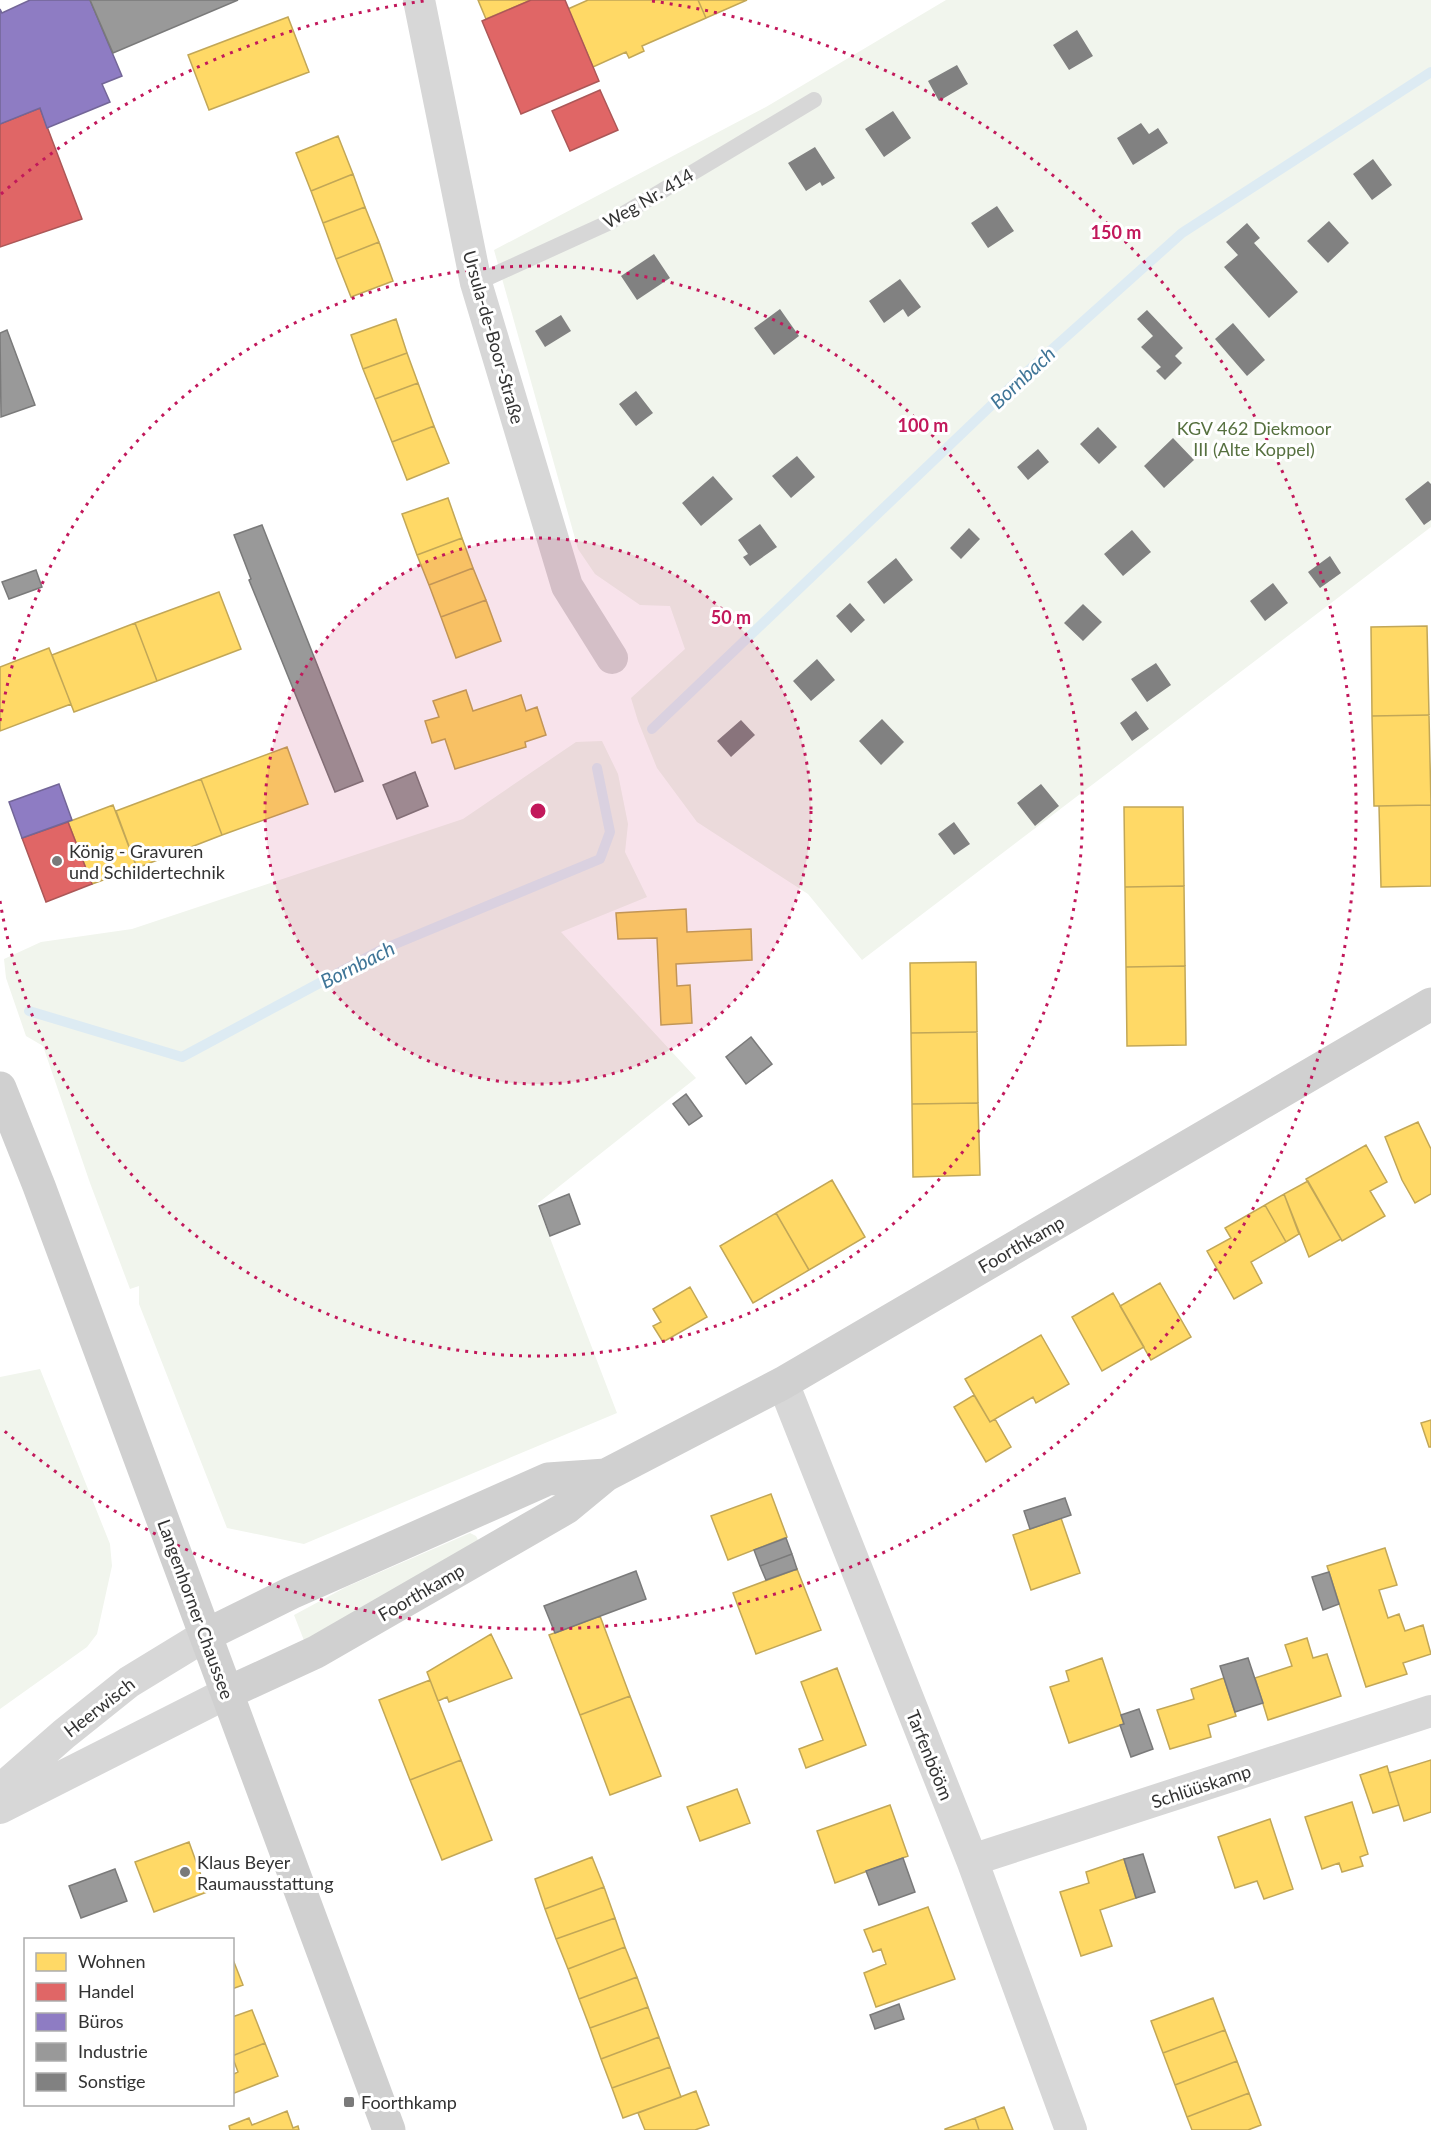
<svg xmlns="http://www.w3.org/2000/svg" width="1431" height="2130" viewBox="0 0 1431 2130" font-family="Lato,sans-serif">
	<style>
		.green { fill: #f1f5ed }
		.homes { fill: #ffd966; stroke: #c2a757; stroke-width: 1.5 }
		.shops { fill: #e06666; stroke: #ac5757; stroke-width: 1.5 }
		.offices { fill: #8e7cc3; stroke: #736698; stroke-width: 1.5 }
		.industry { fill: #999; stroke: #7a7a7a; stroke-width: 1.5 }
		.lines { fill: none; stroke-linecap: round; stroke-linejoin: round }
		.stream { stroke: #ddebf3; stroke-width: 10 }
		.building { fill: #818181 }
		.lane { stroke: #d7d7d7; stroke-width: 16 }
		.street { stroke: #d7d7d7; stroke-width: 32 }
		.secondary { stroke: #d0d0d0; stroke-width: 33 }
		.ring { fill: none; stroke: #c2185b; stroke-width: 3; stroke-dasharray: 3 6 }
		.poi-dot { fill: #7a7a7a; stroke: #fff; stroke-width: 2 }
		.labels { text-anchor: middle; dominant-baseline: central; stroke-width: 6; stroke-linejoin: round; paint-order: stroke }
		.street-label { font-size: 18px; fill: #333; stroke: #fff }
		.park-label { font-size: 18px; fill: #56703f; stroke: #fff }
		.poi-label { font-size: 18px; fill: #333; stroke: #fff; text-anchor: start }
		.water-label { font-size: 20px; font-style: italic; fill: #3f7597; stroke: #fff }
		.centre { fill: #c2185b; stroke: #fff; stroke-width: 3 }
		.ring-label { font-size: 18px; text-anchor: middle; font-weight: bold; fill: #c2185b; stroke: #fff; stroke-width: 6; stroke-linejoin: round; paint-order: stroke }
	</style>
	<rect width="100%" height="100%" fill="#fff"/>
	<path class="green" d="M 946,0 L 1431,0 L 1431,527 L 862,960 L 808,894 L 697,822 L 657,768 L 638,721 L 631,698 L 685,649 L 670,606 L 640,605 L 595,574 L 578,549 L 494,250 L 766,107 Z
		M 602,741 L 618,774 L 628,824 L 625,852 L 647,897 L 561,932 L 696,1078 L 537,1204 L 617,1413 L 304,1544 L 227,1528 L 139,1304 L 139,1286 L 130,1289 L 90,1183 L 43,1046 L 26,1036 L 6,978 L 4,959 L 41,942 L 132,929 L 463,819 L 576,742 Z
		M 40,1369 L 110,1544 L 112,1566 L 97,1634 L 87,1647 L 0,1709 L 0,1377 Z
		M 470,1533 L 476,1536 L 479,1542 L 305,1643 L 294,1615 L 346,1587 Z"/>
	<path class="homes" d="M 478,0 L 531,0 L 486,19 Z
		M 588,0 L 698,0 L 706,18 L 642,46 L 644,51 L 629,58 L 626,52 L 593,67 L 568,9 Z
		M 698,0 L 747,0 L 706,18 Z
		M 288,17 L 309,72 L 209,110 L 188,55 Z
		M 338,136 L 353,174 L 311,191 L 296,153 Z
		M 353,174 L 365,207 L 323,223 L 311,191 Z
		M 365,207 L 379,242 L 336,259 L 323,223 Z
		M 379,242 L 393,281 L 351,297 L 336,259 Z
		M 396,319 L 407,353 L 363,369 L 351,335 Z
		M 407,353 L 418,383 L 375,399 L 363,369 Z
		M 418,383 L 434,426 L 392,442 L 375,399 Z
		M 434,426 L 449,463 L 407,480 L 392,442 Z
		M 448,498 L 462,538 L 417,555 L 402,514 Z
		M 462,538 L 473,568 L 429,585 L 417,555 Z
		M 473,568 L 486,600 L 441,617 L 429,585 Z
		M 219,592 L 241,649 L 157,681 L 135,623 Z
		M 486,600 L 501,641 L 456,658 L 441,617 Z
		M 135,623 L 157,681 L 74,712 L 52,655 Z
		M 1427,626 L 1429,715 L 1372,716 L 1371,627 Z
		M 49,648 L 71,704 L 0,731 L 0,667 Z
		M 466,690 L 473,711 L 521,695 L 526,711 L 537,707 L 546,735 L 525,742 L 526,747 L 455,769 L 445,739 L 432,743 L 425,721 L 439,717 L 433,701 Z
		M 1429,715 L 1431,805 L 1374,806 L 1372,716 Z
		M 287,747 L 308,804 L 222,835 L 201,779 Z
		M 201,779 L 222,835 L 137,868 L 116,811 Z
		M 113,805 L 137,868 L 92,884 L 68,822 Z
		M 1431,805 L 1431,886 L 1381,887 L 1379,806 Z
		M 1124,807 L 1183,807 L 1184,886 L 1125,887 Z
		M 1184,886 L 1185,966 L 1126,967 L 1125,887 Z
		M 686,909 L 687,932 L 751,929 L 752,960 L 676,964 L 677,986 L 690,985 L 692,1023 L 661,1025 L 657,938 L 618,939 L 616,913 Z
		M 976,962 L 977,1032 L 911,1033 L 910,963 Z
		M 1185,966 L 1186,1045 L 1127,1046 L 1126,967 Z
		M 977,1032 L 978,1103 L 912,1104 L 911,1033 Z
		M 978,1103 L 980,1175 L 913,1177 L 912,1104 Z
		M 1418,1122 L 1431,1149 L 1431,1194 L 1415,1203 L 1402,1180 L 1385,1137 Z
		M 1366,1145 L 1387,1182 L 1370,1191 L 1385,1216 L 1342,1241 L 1306,1179 Z
		M 832,1180 L 865,1237 L 809,1270 L 776,1213 Z
		M 1308,1181 L 1341,1239 L 1309,1257 L 1284,1194 Z
		M 1284,1194 L 1299,1234 L 1286,1242 L 1265,1205 Z
		M 1265,1205 L 1286,1242 L 1251,1262 L 1262,1283 L 1234,1299 L 1207,1251 L 1231,1238 L 1225,1228 Z
		M 776,1213 L 809,1270 L 753,1303 L 720,1246 Z
		M 1160,1283 L 1191,1337 L 1151,1360 L 1120,1306 Z
		M 690,1287 L 707,1317 L 663,1342 L 653,1326 L 661,1322 L 653,1309 Z
		M 1113,1293 L 1144,1347 L 1102,1371 L 1072,1317 Z
		M 1041,1335 L 1069,1384 L 1036,1403 L 1033,1397 L 990,1422 L 965,1379 Z
		M 974,1395 L 990,1422 L 995,1419 L 1011,1447 L 986,1462 L 954,1407 Z
		M 1431,1420 L 1431,1447 L 1429,1447 L 1421,1423 Z
		M 771,1494 L 787,1537 L 728,1560 L 711,1516 Z
		M 1061,1518 L 1080,1573 L 1031,1590 L 1013,1535 Z
		M 1385,1548 L 1397,1585 L 1379,1590 L 1388,1618 L 1399,1614 L 1405,1631 L 1423,1625 L 1431,1654 L 1403,1663 L 1407,1674 L 1366,1687 L 1327,1566 Z
		M 797,1569 L 821,1630 L 756,1654 L 733,1593 Z
		M 600,1616 L 630,1696 L 580,1715 L 549,1635 Z
		M 491,1634 L 512,1678 L 449,1702 L 447,1697 L 438,1701 L 427,1672 Z
		M 1307,1638 L 1313,1658 L 1327,1654 L 1341,1696 L 1268,1720 L 1255,1678 L 1292,1666 L 1285,1645 Z
		M 1102,1658 L 1124,1724 L 1069,1743 L 1050,1687 L 1069,1681 L 1066,1671 Z
		M 837,1668 L 866,1745 L 806,1768 L 799,1749 L 823,1740 L 801,1682 Z
		M 1224,1678 L 1236,1716 L 1208,1725 L 1211,1737 L 1170,1749 L 1157,1710 L 1194,1699 L 1191,1689 Z
		M 430,1680 L 461,1760 L 410,1780 L 379,1700 Z
		M 630,1696 L 661,1776 L 610,1795 L 580,1715 Z
		M 461,1760 L 492,1840 L 442,1860 L 410,1780 Z
		M 1431,1760 L 1431,1812 L 1404,1821 L 1389,1773 Z
		M 1387,1766 L 1399,1805 L 1373,1813 L 1360,1775 Z
		M 737,1789 L 750,1823 L 700,1841 L 687,1807 Z
		M 1352,1802 L 1368,1854 L 1360,1857 L 1363,1866 L 1342,1872 L 1339,1863 L 1322,1869 L 1305,1817 Z
		M 890,1805 L 908,1856 L 835,1883 L 817,1831 Z
		M 1270,1819 L 1293,1889 L 1264,1899 L 1257,1881 L 1235,1888 L 1218,1837 Z
		M 189,1842 L 207,1892 L 154,1912 L 135,1862 Z
		M 592,1857 L 604,1887 L 545,1909 L 535,1879 Z
		M 1124,1859 L 1136,1898 L 1100,1910 L 1112,1946 L 1081,1956 L 1060,1892 L 1089,1883 L 1086,1872 Z
		M 604,1887 L 615,1918 L 556,1939 L 545,1909 Z
		M 928,1907 L 955,1979 L 876,2007 L 864,1973 L 886,1964 L 881,1949 L 873,1952 L 864,1930 Z
		M 615,1918 L 625,1947 L 568,1969 L 556,1939 Z
		M 625,1947 L 637,1977 L 579,1999 L 568,1969 Z
		M 232,1957 L 243,1985 L 232,1989 Z
		M 637,1977 L 648,2007 L 590,2028 L 579,1999 Z
		M 1213,1998 L 1225,2030 L 1163,2053 L 1151,2021 Z
		M 648,2007 L 659,2037 L 601,2059 L 590,2028 Z
		M 252,2010 L 265,2043 L 232,2056 L 232,2017 Z
		M 1225,2030 L 1237,2061 L 1175,2085 L 1163,2053 Z
		M 659,2037 L 670,2067 L 612,2088 L 601,2059 Z
		M 265,2043 L 278,2076 L 232,2094 L 232,2075 L 238,2072 L 232,2056 Z
		M 1237,2061 L 1249,2093 L 1187,2117 L 1175,2085 Z
		M 670,2067 L 681,2097 L 623,2118 L 612,2088 Z
		M 696,2091 L 709,2125 L 695,2130 L 645,2130 L 638,2113 Z
		M 1249,2093 L 1261,2125 L 1248,2130 L 1192,2130 L 1187,2117 Z
		M 1004,2107 L 1013,2130 L 979,2130 L 975,2118 Z
		M 287,2111 L 293,2128 L 298,2126 L 299,2130 L 230,2130 L 229,2126 L 249,2118 L 252,2125 Z
		M 975,2118 L 979,2130 L 945,2130 L 945,2129 Z"/>
	<path class="shops" d="M 531,0 L 565,0 L 599,81 L 521,114 L 482,21 Z
		M 600,90 L 618,130 L 570,151 L 552,111 Z
		M 40,108 L 82,219 L 0,247 L 0,124 Z
		M 68,822 L 92,884 L 46,902 L 22,838 Z"/>
	<path class="offices" d="M 30,0 L 90,0 L 122,76 L 102,84 L 110,102 L 47,128 L 40,108 L 0,124 L 0,9 L 2,13 Z
		M 59,784 L 72,820 L 22,838 L 9,802 Z"/>
	<path class="industry" d="M 90,0 L 238,0 L 113,53 Z
		M 7,330 L 35,405 L 1,417 L 0,333 Z
		M 262,525 L 363,781 L 335,792 L 249,580 L 251,579 L 234,535 Z
		M 36,570 L 42,587 L 9,599 L 2,582 Z
		M 415,772 L 428,806 L 397,819 L 383,785 Z
		M 751,1037 L 772,1064 L 746,1084 L 726,1057 Z
		M 686,1094 L 702,1116 L 689,1125 L 673,1104 Z
		M 569,1194 L 580,1224 L 550,1236 L 539,1206 Z
		M 1065,1498 L 1071,1515 L 1030,1529 L 1024,1511 Z
		M 786,1538 L 792,1554 L 760,1566 L 754,1550 Z
		M 792,1554 L 797,1569 L 766,1580 L 760,1566 Z
		M 636,1571 L 646,1599 L 555,1633 L 544,1606 Z
		M 1329,1572 L 1339,1604 L 1323,1610 L 1312,1577 Z
		M 1248,1658 L 1263,1703 L 1235,1712 L 1220,1666 Z
		M 1139,1709 L 1153,1749 L 1131,1757 L 1120,1725 L 1124,1724 L 1121,1715 Z
		M 1143,1854 L 1155,1892 L 1136,1898 L 1124,1859 Z
		M 903,1858 L 915,1892 L 879,1905 L 866,1871 Z
		M 115,1869 L 127,1901 L 81,1918 L 69,1886 Z
		M 899,2004 L 904,2019 L 875,2029 L 870,2015 Z"/>
	<g class="lines">
		<path class="stream" d="M 652,729 L 1020,378 L 1182,233 L 1431,72
			M 29,1011 L 182,1057 L 381,950 L 600,859 L 610,832 L 597,768"/>
	</g>
	<path class="building" d="M 1077,30 L 1093,56 L 1069,70 L 1053,45 Z
		M 957,65 L 968,84 L 939,101 L 928,81 Z
		M 893,111 L 911,138 L 884,157 L 865,129 Z
		M 1141,123 L 1149,134 L 1158,128 L 1168,143 L 1133,165 L 1117,138 Z
		M 815,147 L 835,178 L 822,186 L 820,182 L 806,191 L 788,163 Z
		M 1373,159 L 1392,185 L 1372,200 L 1353,174 Z
		M 997,206 L 1014,231 L 988,248 L 971,223 Z
		M 1329,221 L 1349,243 L 1328,263 L 1307,241 Z
		M 1247,223 L 1260,238 L 1254,243 L 1298,292 L 1269,318 L 1224,267 L 1238,255 L 1226,242 Z
		M 654,254 L 670,278 L 637,300 L 621,276 Z
		M 900,279 L 921,307 L 908,317 L 903,309 L 884,323 L 869,301 Z
		M 780,309 L 799,336 L 774,355 L 754,328 Z
		M 1147,310 L 1183,348 L 1175,356 L 1182,363 L 1165,380 L 1156,371 L 1161,367 L 1141,347 L 1153,336 L 1137,319 Z
		M 561,315 L 571,331 L 545,347 L 535,331 Z
		M 1233,323 L 1265,360 L 1247,376 L 1215,339 Z
		M 636,391 L 653,413 L 636,426 L 619,404 Z
		M 1098,427 L 1117,447 L 1099,464 L 1080,444 Z
		M 1173,438 L 1194,460 L 1164,488 L 1144,466 Z
		M 1038,449 L 1049,462 L 1028,480 L 1017,467 Z
		M 797,456 L 815,477 L 791,498 L 772,476 Z
		M 713,476 L 733,499 L 701,526 L 682,503 Z
		M 1428,481 L 1431,484 L 1431,520 L 1424,525 L 1405,499 Z
		M 760,524 L 777,547 L 750,566 L 743,557 L 748,554 L 738,540 Z
		M 969,528 L 980,539 L 961,559 L 950,548 Z
		M 1132,530 L 1151,552 L 1123,576 L 1104,554 Z
		M 1330,556 L 1341,573 L 1320,588 L 1308,572 Z
		M 896,558 L 913,580 L 884,604 L 867,582 Z
		M 1273,583 L 1288,603 L 1265,621 L 1250,601 Z
		M 850,603 L 865,620 L 851,633 L 836,616 Z
		M 1083,604 L 1102,622 L 1083,641 L 1064,623 Z
		M 817,659 L 835,680 L 811,701 L 793,681 Z
		M 1156,663 L 1171,685 L 1147,702 L 1131,679 Z
		M 1136,711 L 1149,729 L 1132,741 L 1120,723 Z
		M 882,719 L 904,742 L 881,765 L 859,741 Z
		M 741,720 L 755,735 L 731,757 L 717,741 Z
		M 1041,784 L 1059,806 L 1035,826 L 1017,803 Z
		M 954,822 L 970,844 L 954,855 L 938,834 Z"/>
	<g class="lines">
		<path class="lane" d="M 476,283 L 610,222 L 814,100"/>
		<path class="street" d="M 419,0 L 476,283 L 567,586 L 612,658
			M 783,1383 L 972,1860 L 1071,2130
			M 0,1790 L 64,1734 L 129,1682 L 206,1635
			M 0,1808 L 227,1693
			M 972,1860 L 1431,1711"/>
		<path class="secondary" d="M 0,1088 L 39,1186 L 389,2130
			M 206,1635 L 291,1593 L 548,1479 L 606,1475
			M 227,1693 L 316,1652 L 566,1508 L 606,1475 L 783,1383 L 1431,1004"/>
	</g>
	<circle cx="538" cy="811" r="273" fill="#c2185b" fill-opacity=".12"/>
	<g class="ring">
		<circle cx="538" cy="811" r="273"/>
		<path d="M0 721A545 545 0 1 1 0 901"/>
		<path d="M1 194A818 818 0 0 1 424 1M652 1A818 818 0 1 1 1 1428"/>
	</g>
	<g class="poi-dot">
		<circle cx="57" cy="861" r="6"/>
		<circle cx="185" cy="1872" r="6"/>
		<rect x="343" y="2096" width="12" height="12" rx="3"/>
	</g>
	<g class="labels">
		<g class="street-label">
			<text transform="translate(648 198) rotate(-30)">Weg Nr. 414</text>
			<text transform="translate(494 337) rotate(74)">Ursula-de-Boor-Straße</text>
			<text transform="translate(1021 1244) rotate(-30)">Foorthkamp</text>
			<text transform="translate(421 1592) rotate(-30)">Foorthkamp</text>
			<text transform="translate(196 1609) rotate(70)">Langenhorner Chaussee</text>
			<text transform="translate(99 1707) rotate(-38)">Heerwisch</text>
			<text transform="translate(930 1755) rotate(68)">Tarfenbööm</text>
			<text transform="translate(1201 1786) rotate(-18)">Schlüüskamp</text>
		</g>
		<g class="park-label">
			<text x="1254" y="428">KGV 462 Diekmoor<tspan x="1254" dy="21">III (Alte Koppel)</tspan></text>
		</g>
		<g class="poi-label">
			<text x="69" y="851">König - Gravuren<tspan x="69" dy="21">und Schildertechnik</tspan></text>
			<text x="197" y="1862">Klaus Beyer<tspan x="197" dy="21">Raumausstattung</tspan></text>
			<text x="361" y="2102">Foorthkamp</text>
		</g>
		<g class="water-label">
			<text transform="translate(1022 377) rotate(-43)">Bornbach</text>
			<text transform="translate(357 964) rotate(-27)">Bornbach</text>
		</g>
	</g>
	<circle cx="538" cy="811" r="9" class="centre"/>
	<g class="ring-label">
		<text x="1116" y="239">150 m</text>
		<text x="923" y="432">100 m</text>
		<text x="731" y="624">50 m</text>
	</g>
	<rect x="24" y="1938" width="210" height="168" fill="#ffffff" stroke="#adadad" stroke-width="1.5"/>
	<rect x="36" y="1953" width="30" height="18" fill="#ffd966" stroke="#adadad" stroke-width="1.5"/>
	<text x="78" y="1968" font-size="18" fill="#333333">Wohnen</text>
	<rect x="36" y="1983" width="30" height="18" fill="#e06666" stroke="#adadad" stroke-width="1.5"/>
	<text x="78" y="1998" font-size="18" fill="#333333">Handel</text>
	<rect x="36" y="2013" width="30" height="18" fill="#8e7cc3" stroke="#adadad" stroke-width="1.5"/>
	<text x="78" y="2028" font-size="18" fill="#333333">Büros</text>
	<rect x="36" y="2043" width="30" height="18" fill="#999999" stroke="#adadad" stroke-width="1.5"/>
	<text x="78" y="2058" font-size="18" fill="#333333">Industrie</text>
	<rect x="36" y="2073" width="30" height="18" fill="#818181" stroke="#adadad" stroke-width="1.5"/>
	<text x="78" y="2088" font-size="18" fill="#333333">Sonstige</text>
</svg>
